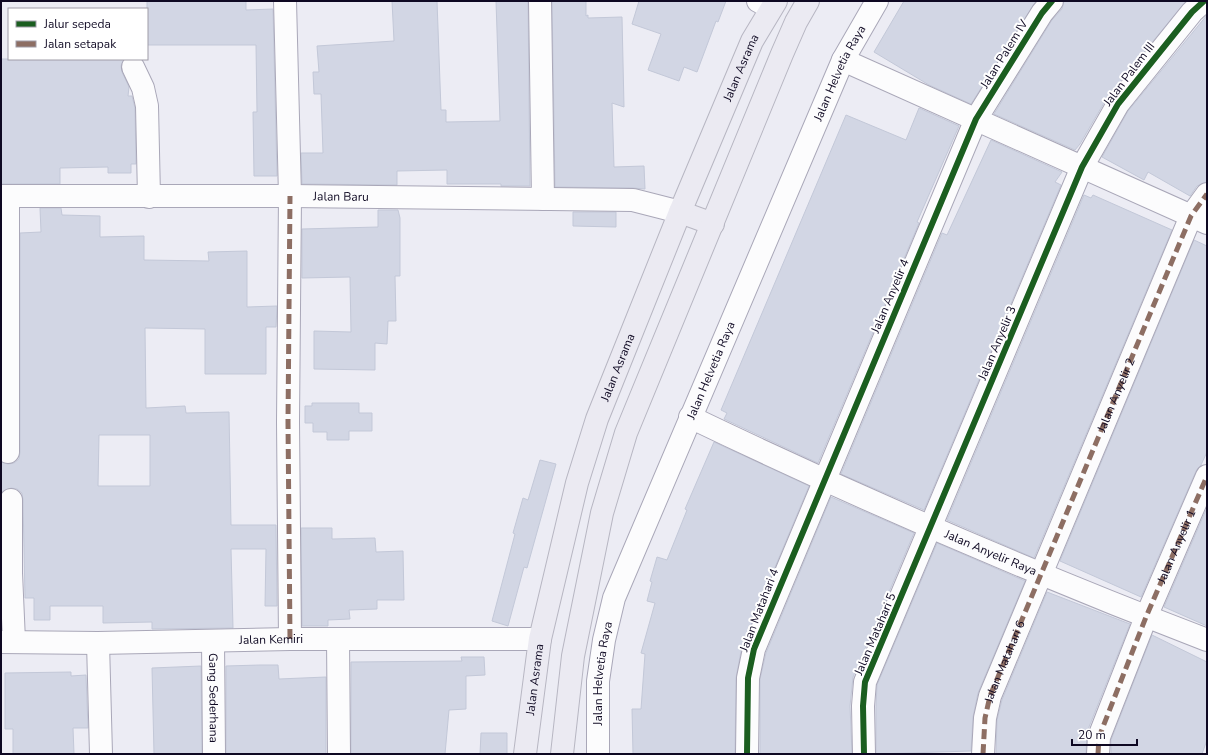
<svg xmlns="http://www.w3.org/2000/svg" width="1208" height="755" viewBox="0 0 1208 755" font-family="'Nunito Sans',sans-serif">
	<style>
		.building { fill: #d2d6e4; stroke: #c3c8d8; fill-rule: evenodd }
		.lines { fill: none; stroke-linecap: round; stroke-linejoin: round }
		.minor-casing { stroke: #a9a7b8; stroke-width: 24 }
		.highway-casing { stroke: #b7b6c2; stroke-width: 24 }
		.minor { stroke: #fcfcfd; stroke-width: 22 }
		.highway { stroke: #ebeaf2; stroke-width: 22 }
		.quiet { stroke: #8d6e63; stroke-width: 5; stroke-dasharray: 10 5; stroke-linecap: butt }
		.cycleway-casing { stroke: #fff; stroke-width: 8 }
		.cycleway { stroke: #1b5e20; stroke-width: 6 }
		.labels { text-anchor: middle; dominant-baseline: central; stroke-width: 4; stroke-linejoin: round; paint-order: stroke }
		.street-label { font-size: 12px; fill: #0e0822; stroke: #fff }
	</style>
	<rect width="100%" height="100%" fill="#ececf4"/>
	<path class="building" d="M 147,1 L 246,1 L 246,10 L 273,9 L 277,176 L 254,176 L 253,112 L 257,112 L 256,45 L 147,45 Z
		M 392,1 L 437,1 L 441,110 L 446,110 L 446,122 L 500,121 L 496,1 L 528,1 L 530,186 L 501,186 L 501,184 L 447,184 L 447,170 L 397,171 L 397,185 L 302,184 L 301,153 L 323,153 L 321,94 L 314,94 L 313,72 L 319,72 L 317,46 L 394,41 Z
		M 552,1 L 586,1 L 586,16 L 588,15 L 588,18 L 622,17 L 624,107 L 612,103 L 614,167 L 644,166 L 645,189 L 633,188 L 555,187 Z
		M 639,1 L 726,1 L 718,22 L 716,21 L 697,72 L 684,67 L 679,81 L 648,70 L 661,34 L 632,24 Z
		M 904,1 L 1036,1 L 971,104 L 929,85 L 874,52 Z
		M 1064,1 L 1186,1 L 1108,96 L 1080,144 L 1075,150 L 994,114 L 1052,20 L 1062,9 Z
		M 1207,15 L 1207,182 L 1197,186 L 1190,196 L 1148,172 L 1144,180 L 1102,157 L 1128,111 Z
		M 1,59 L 124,59 L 121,66 L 122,72 L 129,87 L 128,96 L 132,96 L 135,108 L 136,164 L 131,164 L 131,173 L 108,173 L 108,167 L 60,168 L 60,184 L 1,184 Z
		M 919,108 L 959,126 L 917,222 L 919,223 L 818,463 L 724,419 L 727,413 L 721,410 L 846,115 L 906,140 Z
		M 991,140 L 1062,172 L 1055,182 L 1061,185 L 924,510 L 841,474 L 942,233 L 947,235 Z
		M 1084,195 L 1091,198 L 1093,195 L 1172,230 L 1034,558 L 947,520 Z
		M 40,208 L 61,208 L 62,215 L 100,216 L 100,237 L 144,236 L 144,260 L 209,261 L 208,252 L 247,251 L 247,307 L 277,306 L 276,327 L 266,327 L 266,374 L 205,374 L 205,329 L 145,328 L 146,408 L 185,406 L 186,413 L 229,412 L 231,525 L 276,525 L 277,606 L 265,606 L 266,549 L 231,549 L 233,628 L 152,629 L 152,622 L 103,623 L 103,606 L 50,606 L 50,620 L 34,620 L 34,598 L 25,598 L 23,500 L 22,493 L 17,489 L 11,488 L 1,493 L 1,462 L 8,464 L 14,463 L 19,459 L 20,452 L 20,233 L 41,232 ZM 99,435 L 150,435 L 150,486 L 98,486 Z
		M 378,210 L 398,210 L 400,218 L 400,276 L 395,276 L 396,321 L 388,321 L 387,344 L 375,343 L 375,370 L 314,369 L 314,331 L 351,332 L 350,277 L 302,278 L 302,229 L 378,227 Z
		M 573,212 L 616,212 L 616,227 L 573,226 Z
		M 1194,240 L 1207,246 L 1207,452 L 1201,465 L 1196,471 L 1141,597 L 1060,561 Z
		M 312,403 L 359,403 L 359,413 L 372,413 L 372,431 L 349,431 L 349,440 L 327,440 L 327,432 L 313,432 L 313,423 L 305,423 L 305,406 L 312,406 Z
		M 714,442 L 809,486 L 742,646 L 736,678 L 735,754 L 633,754 L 632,709 L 641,709 L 645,654 L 641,653 L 655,603 L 647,601 L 652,582 L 650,581 L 657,557 L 667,560 L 687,510 L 685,509 Z
		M 540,460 L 556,464 L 527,568 L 524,567 L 508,626 L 492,621 L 515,534 L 513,533 L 523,498 L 528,500 Z
		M 831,497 L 914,533 L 853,677 L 850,706 L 852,754 L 760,754 L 760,679 L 766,653 Z
		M 1206,510 L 1207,511 L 1207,626 L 1164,607 Z
		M 301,528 L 332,528 L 332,539 L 375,538 L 376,552 L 403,551 L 404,600 L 377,600 L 377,609 L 349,610 L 350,619 L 328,620 L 328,626 L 302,626 Z
		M 937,543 L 1025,581 L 978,693 L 973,717 L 971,751 L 876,754 L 876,706 L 877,685 Z
		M 1047,592 L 1130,624 L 1087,732 L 1086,754 L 996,754 L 997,720 L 1002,700 Z
		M 1152,635 L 1207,662 L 1207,740 L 1202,754 L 1111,754 L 1111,740 Z
		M 461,657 L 484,657 L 485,675 L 466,676 L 466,709 L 449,710 L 445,754 L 351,754 L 351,662 L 462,661 Z
		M 260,665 L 278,665 L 279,679 L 326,677 L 326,754 L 226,754 L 226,666 Z
		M 201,666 L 202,754 L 154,754 L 152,668 Z
		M 71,672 L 71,676 L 86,675 L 88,728 L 73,728 L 74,754 L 13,754 L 13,729 L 5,729 L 5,673 Z
		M 481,733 L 507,733 L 507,754 L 480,754 Z"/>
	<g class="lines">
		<defs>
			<g id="minor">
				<path d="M 285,1 L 290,196 L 288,422 L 290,639"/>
				<path d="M 540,1 L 543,199"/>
				<path d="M 758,1 L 771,8"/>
				<path d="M 843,60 L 1207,223"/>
				<path d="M 133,67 L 143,88 L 147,106 L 149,197"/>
				<path id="s1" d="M 1,196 L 290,196 L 633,200 L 680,212"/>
				<path id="s2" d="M 690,417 C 859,498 1032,573 1207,640"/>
				<path d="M 8,452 L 8,196"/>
				<path d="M 11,500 L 11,573 L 14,641"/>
				<path d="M 338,639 L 339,754"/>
				<path id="s3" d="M 213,641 L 214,754"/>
				<path id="s4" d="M 1,642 L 98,643 L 290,639 L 540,639"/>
				<path d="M 98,643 L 101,754"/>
				<path id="s5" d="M 598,754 L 598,681 L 604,640 L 614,598 L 843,60 L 877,1"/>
				<path d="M 747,754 L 748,678 L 754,649 L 976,119 L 1042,13 L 1052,1"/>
				<path d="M 864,754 L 863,706 L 865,682 L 1082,167 L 1118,104 L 1192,12 L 1204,1"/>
				<path id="s6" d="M 983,754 L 985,718 L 990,696 L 1191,216 L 1207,194"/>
				<path id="s7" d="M 1098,754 L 1099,737 L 1146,617 L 1207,476"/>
			</g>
			<g id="highway">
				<path d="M 680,212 L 713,224"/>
				<path id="s8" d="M 525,754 L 540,639 L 577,483 L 597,419 L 680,212 L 752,41 L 776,1"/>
				<path d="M 562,754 L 573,656 L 602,513 L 626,433 L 782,54 L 796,22 L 808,1"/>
			</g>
		</defs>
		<use href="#minor" class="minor-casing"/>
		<use href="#highway" class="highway-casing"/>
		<use href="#minor" class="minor"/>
		<use href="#highway" class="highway"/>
		<path class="quiet" d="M 290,639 L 288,422 L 290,196
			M 983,754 L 985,718 L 990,696 L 1191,216 L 1207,194
			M 1098,754 L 1099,737 L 1146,617 L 1207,476"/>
		<defs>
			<path id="cycleway" d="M 747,754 L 748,678 L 754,649 L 976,119 L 1042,13 L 1052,1
				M 864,754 L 863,706 L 865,682 L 1082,167 L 1118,104 L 1192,12 L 1204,1"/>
		</defs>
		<use href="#cycleway" class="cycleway-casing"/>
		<use href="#cycleway" class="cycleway"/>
	</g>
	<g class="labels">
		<g class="street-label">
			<text transform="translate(1004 54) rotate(-58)">Jalan Palem IV</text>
			<text stroke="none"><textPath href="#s8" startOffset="723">Jalan Asrama</textPath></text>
			<text stroke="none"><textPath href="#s5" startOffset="729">Jalan Helvetia Raya</textPath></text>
			<text transform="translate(1129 74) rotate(-53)">Jalan Palem III</text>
			<text stroke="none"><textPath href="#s1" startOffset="340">Jalan Baru</textPath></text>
			<text transform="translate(890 296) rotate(-67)">Jalan Anyelir 4</text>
			<text transform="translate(997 343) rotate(-67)">Jalan Anyelir 3</text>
			<text stroke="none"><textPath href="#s8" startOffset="399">Jalan Asrama</textPath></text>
			<text stroke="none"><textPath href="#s5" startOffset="405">Jalan Helvetia Raya</textPath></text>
			<text stroke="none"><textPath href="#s6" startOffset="385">Jalan Anyelir 2</textPath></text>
			<text stroke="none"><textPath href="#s7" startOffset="223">Jalan Anyelir 1</textPath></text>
			<text stroke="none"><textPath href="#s2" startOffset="330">Jalan Anyelir Raya</textPath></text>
			<text transform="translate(759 610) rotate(-69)">Jalan Matahari 4</text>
			<text transform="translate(875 634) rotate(-67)">Jalan Matahari 5</text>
			<text stroke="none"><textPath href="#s4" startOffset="270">Jalan Kemiri</textPath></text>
			<text stroke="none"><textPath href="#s6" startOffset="96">Jalan Matahari 6</textPath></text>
			<text stroke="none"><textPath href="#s5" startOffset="81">Jalan Helvetia Raya</textPath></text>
			<text stroke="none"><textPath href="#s8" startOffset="75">Jalan Asrama</textPath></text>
			<text stroke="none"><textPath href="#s3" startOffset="57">Gang Sederhana</textPath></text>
		</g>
	</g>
	<rect width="1208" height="755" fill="none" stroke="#0e0822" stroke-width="4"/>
	<rect x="8" y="8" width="140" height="52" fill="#ffffff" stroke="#9f9ca7"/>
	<rect x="16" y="21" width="20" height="6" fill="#1b5e20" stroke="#9f9ca7"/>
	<text x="44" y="28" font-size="12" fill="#0e0822">Jalur sepeda</text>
	<rect x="16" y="41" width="20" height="6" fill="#8d6e63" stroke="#9f9ca7"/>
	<text x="44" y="48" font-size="12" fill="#0e0822">Jalan setapak</text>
	<path d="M1072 739v6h65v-6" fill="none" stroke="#0e0822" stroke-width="2"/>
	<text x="1078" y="739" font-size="12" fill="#0e0822" stroke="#ffffff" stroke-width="3" paint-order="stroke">20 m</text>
</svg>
